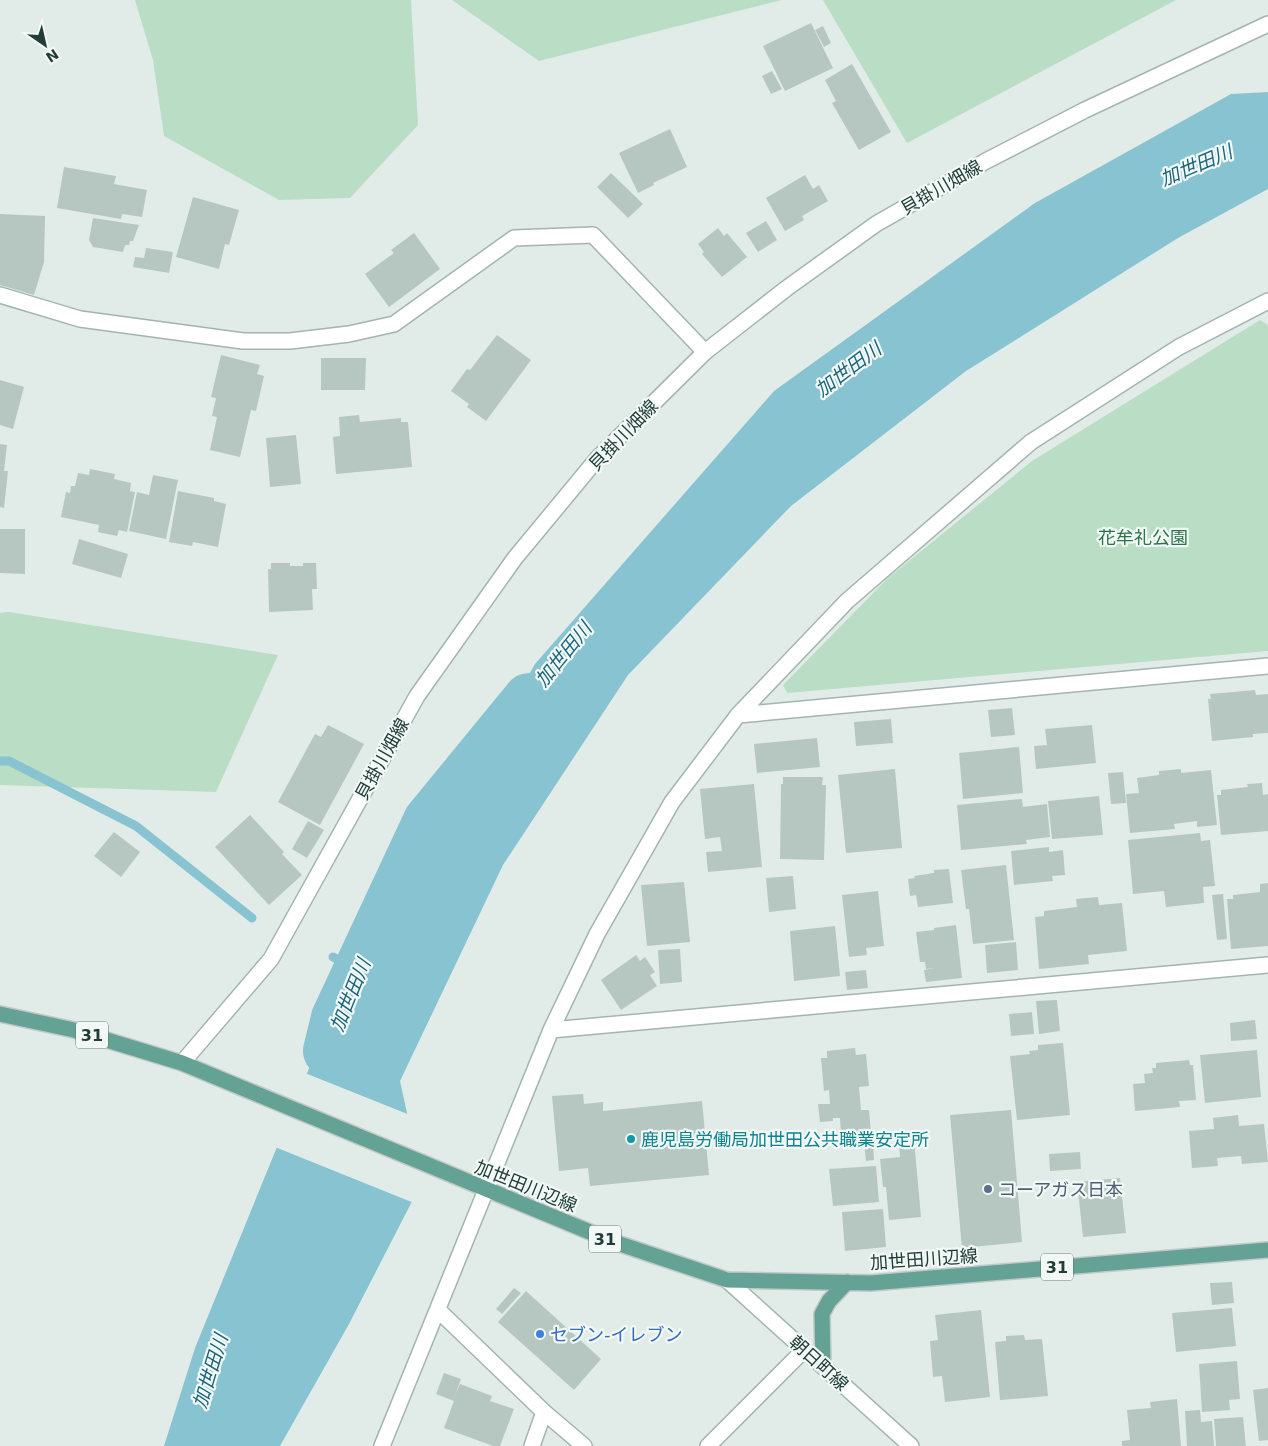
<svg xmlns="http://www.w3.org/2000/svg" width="1268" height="1446" viewBox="0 0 1268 1446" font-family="'DejaVu Sans','Noto Sans JP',sans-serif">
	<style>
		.green { fill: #baddc5 }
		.water { fill: #88c3d2 }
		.pier { fill: #e1ece8 }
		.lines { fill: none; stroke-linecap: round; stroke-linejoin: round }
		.stream { stroke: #88c3d2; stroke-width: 9 }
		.river { stroke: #88c3d2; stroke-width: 52 }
		.building { fill: #b6c7c1 }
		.minor-casing { stroke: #a4b4af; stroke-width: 18 }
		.tertiary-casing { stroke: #a4b4af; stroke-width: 18 }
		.primary-casing { stroke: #c1c9c7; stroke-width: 18 }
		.minor { stroke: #fff; stroke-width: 15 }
		.tertiary { stroke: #fff; stroke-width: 15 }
		.primary { stroke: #65a296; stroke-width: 15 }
		.culture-dot { fill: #0f9aa8; stroke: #f2f8f5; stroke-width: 2 }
		.service-dot { fill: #5c6f8a; stroke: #f2f8f5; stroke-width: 2 }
		.shop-dot { fill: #3f7fe0; stroke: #f2f8f5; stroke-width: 2 }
		.labels { text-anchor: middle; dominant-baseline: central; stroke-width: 4.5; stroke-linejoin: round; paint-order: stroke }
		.shield { fill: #f2f8f5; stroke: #607570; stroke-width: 1 }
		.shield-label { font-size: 16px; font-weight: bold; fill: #213d37 }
		.street-label { font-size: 18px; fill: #213d37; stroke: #f2f8f5 }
		.park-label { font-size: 18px; fill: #2b744b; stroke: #f2f8f5 }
		.culture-label { font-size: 18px; fill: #0d838f; stroke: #f2f8f5; text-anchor: start }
		.service-label { font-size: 18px; fill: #4e5e75; stroke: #f2f8f5; text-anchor: start }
		.shop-label { font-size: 18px; fill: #366cbe; stroke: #f2f8f5; text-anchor: start }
		.water-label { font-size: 19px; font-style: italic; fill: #1a657a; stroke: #f2f8f5 }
	</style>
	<rect width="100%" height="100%" fill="#e1ece8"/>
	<path class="green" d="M 135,0 L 411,0 L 418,125 L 350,198 L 279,200 L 164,136 L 153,60 Z
		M 452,0 L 782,0 L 539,61 Z
		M 823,0 L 1176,0 L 907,143 Z
		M 1260,320 L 1268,325 L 1268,651 L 787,693 L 783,685 L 888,578 L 1032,461 Z
		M 9,612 L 278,655 L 216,792 L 0,785 L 0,613 Z"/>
	<path class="water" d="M 1268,92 L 1268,189 L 1178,238 L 966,371 L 791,506 L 628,675 L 503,865 L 400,1081 L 422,1182 L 349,1324 L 280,1446 L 164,1446 L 195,1348 L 321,1039 L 535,664 L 774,391 L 1035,203 L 1231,94 Z"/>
	<path class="pier" d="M 305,1073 L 410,1115 L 424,1182 L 414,1203 L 275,1147 Z"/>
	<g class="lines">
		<path class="stream" d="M 0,761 L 9,761 L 136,826 L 252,918
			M 333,957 L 359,970"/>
		<path class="river" d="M 329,1051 L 337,1018 L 429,821 L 529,699"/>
	</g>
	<path class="building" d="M 811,23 L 833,68 L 785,91 L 763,46 Z
		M 823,26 L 831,43 L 824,47 L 815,30 Z
		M 852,64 L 891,132 L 859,150 L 832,103 L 836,101 L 825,80 Z
		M 772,71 L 782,89 L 771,94 L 762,76 Z
		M 670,129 L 687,167 L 653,183 L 654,185 L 638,193 L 619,153 Z
		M 64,167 L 116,176 L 114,184 L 147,190 L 142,217 L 122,214 L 121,219 L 57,208 Z
		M 611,173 L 643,204 L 628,218 L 597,187 Z
		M 805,175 L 813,189 L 819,185 L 828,201 L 802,216 L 804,220 L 785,231 L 766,198 Z
		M 193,197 L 239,210 L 229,245 L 225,244 L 219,269 L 176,257 Z
		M 0,214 L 45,216 L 44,262 L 34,295 L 0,285 Z
		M 93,218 L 139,225 L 133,241 L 130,241 L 129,245 L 125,245 L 123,252 L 93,247 L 89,240 Z
		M 766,221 L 777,240 L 758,252 L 746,233 Z
		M 718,228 L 724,236 L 727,233 L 747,257 L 722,277 L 702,254 L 704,252 L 698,244 Z
		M 414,233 L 440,269 L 389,307 L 365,274 L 394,253 L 391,250 Z
		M 146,248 L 173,252 L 169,273 L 133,267 L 135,257 L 144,258 Z
		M 497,335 L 531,360 L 486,421 L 467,407 L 469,404 L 451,391 L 467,369 L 470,370 Z
		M 221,355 L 260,365 L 257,374 L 264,376 L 256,411 L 251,410 L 240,457 L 210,450 L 217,417 L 212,416 L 216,398 L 211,397 Z
		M 321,358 L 366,358 L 365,390 L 321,390 Z
		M 0,380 L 24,387 L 13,429 L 0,425 Z
		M 359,415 L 360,422 L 401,418 L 401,422 L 408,422 L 412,467 L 336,474 L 333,437 L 340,436 L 339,417 Z
		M 296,435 L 301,484 L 270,487 L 266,438 Z
		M 0,444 L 7,445 L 4,471 L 8,471 L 4,508 L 0,507 Z
		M 90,469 L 115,474 L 114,479 L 131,483 L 130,491 L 135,492 L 127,532 L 119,530 L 117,536 L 98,532 L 99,525 L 61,517 L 66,492 L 70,493 L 71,486 L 75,486 L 78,473 L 89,475 Z
		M 153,475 L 178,480 L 166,539 L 129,531 L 137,492 L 149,495 Z
		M 178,491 L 214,498 L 214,501 L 226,504 L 218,547 L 193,542 L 192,546 L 169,542 Z
		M 0,529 L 25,529 L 25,574 L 0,573 Z
		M 79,539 L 128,554 L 121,578 L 72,564 Z
		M 271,563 L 290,563 L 290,566 L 303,566 L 303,563 L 316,563 L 317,589 L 312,589 L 313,610 L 269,612 L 268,569 L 271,569 Z
		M 1255,690 L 1256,695 L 1268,694 L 1268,733 L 1253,734 L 1253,737 L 1212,741 L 1208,699 L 1211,699 L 1210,694 Z
		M 1012,708 L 1015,735 L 991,737 L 988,710 Z
		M 891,719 L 893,743 L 856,746 L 854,722 Z
		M 328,725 L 364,744 L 320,825 L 278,802 L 315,734 L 321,737 Z
		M 1092,725 L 1096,763 L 1036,769 L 1034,746 L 1047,745 L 1045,729 Z
		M 817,738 L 820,767 L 757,773 L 754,744 Z
		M 1019,747 L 1023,793 L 963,799 L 959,753 Z
		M 895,769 L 902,848 L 846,853 L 838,775 Z
		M 1181,769 L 1181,773 L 1211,770 L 1217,825 L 1197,827 L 1197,821 L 1174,824 L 1175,829 L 1130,833 L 1126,794 L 1139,793 L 1137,778 L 1159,775 L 1159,771 Z
		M 1123,772 L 1126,803 L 1111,804 L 1108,773 Z
		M 783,777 L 823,777 L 822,785 L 826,785 L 824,860 L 780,859 L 781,784 L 783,784 Z
		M 1262,783 L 1263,795 L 1268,794 L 1268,831 L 1221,835 L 1217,795 L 1221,795 L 1221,790 L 1248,787 L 1247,784 Z
		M 754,784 L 762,867 L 708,872 L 706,852 L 722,851 L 720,837 L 705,839 L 700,789 Z
		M 1099,796 L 1103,835 L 1052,839 L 1048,801 Z
		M 1022,799 L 1023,807 L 1047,804 L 1050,837 L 1026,840 L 1027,844 L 961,850 L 957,805 Z
		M 250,815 L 284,852 L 282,854 L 302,875 L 269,905 L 215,847 Z
		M 308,821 L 324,830 L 307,858 L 292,849 Z
		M 114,832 L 140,852 L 121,877 L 94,856 Z
		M 1200,833 L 1201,841 L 1210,840 L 1215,886 L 1203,887 L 1204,903 L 1166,907 L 1164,891 L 1133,894 L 1128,840 Z
		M 1049,847 L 1049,852 L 1063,850 L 1065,875 L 1052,876 L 1053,881 L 1014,885 L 1011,851 Z
		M 1006,865 L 1014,940 L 973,944 L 969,909 L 966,909 L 961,870 Z
		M 949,869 L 953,903 L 918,907 L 916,895 L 910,896 L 908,879 L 915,878 L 914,876 L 934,873 L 934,870 Z
		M 793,876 L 796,909 L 769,912 L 766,878 Z
		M 684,882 L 690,942 L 647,946 L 641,885 Z
		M 1268,883 L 1268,946 L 1231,949 L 1227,899 L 1233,899 L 1233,895 L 1260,892 L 1260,884 Z
		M 878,891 L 884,946 L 866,948 L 867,955 L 849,957 L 842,895 Z
		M 1223,894 L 1227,939 L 1217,940 L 1212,895 Z
		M 1098,897 L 1099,905 L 1122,903 L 1127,951 L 1088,955 L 1089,964 L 1039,969 L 1035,917 L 1044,916 L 1044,911 L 1077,907 L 1076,899 Z
		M 956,925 L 962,978 L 926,982 L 924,970 L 934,968 L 926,969 L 925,962 L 920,962 L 916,932 L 934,930 L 934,928 Z
		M 835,926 L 840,976 L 794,981 L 790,931 Z
		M 1016,942 L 1018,970 L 987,973 L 985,945 Z
		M 680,949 L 682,982 L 660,984 L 658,950 Z
		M 636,955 L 640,961 L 645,957 L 655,972 L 650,975 L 657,986 L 621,1010 L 601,980 Z
		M 866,970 L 868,988 L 847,990 L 845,972 Z
		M 1057,1000 L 1060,1031 L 1039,1034 L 1036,1001 Z
		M 1032,1012 L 1034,1034 L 1011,1036 L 1009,1014 Z
		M 1255,1020 L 1257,1039 L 1231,1041 L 1230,1023 Z
		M 1063,1043 L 1070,1115 L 1017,1120 L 1010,1056 L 1030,1054 L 1029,1051 L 1038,1050 L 1038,1045 Z
		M 855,1048 L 856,1055 L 866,1054 L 869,1086 L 859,1087 L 861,1110 L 869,1110 L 871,1132 L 841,1134 L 840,1118 L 833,1118 L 833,1121 L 820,1122 L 818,1104 L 830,1104 L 829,1090 L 824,1091 L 821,1058 L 827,1058 L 827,1051 Z
		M 1257,1050 L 1261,1097 L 1205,1103 L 1200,1055 Z
		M 1189,1060 L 1190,1065 L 1193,1065 L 1196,1100 L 1179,1101 L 1180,1107 L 1135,1111 L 1133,1084 L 1145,1083 L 1144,1074 L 1153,1073 L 1152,1068 L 1156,1068 L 1156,1063 Z
		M 583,1094 L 584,1104 L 603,1102 L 603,1111 L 702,1101 L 709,1175 L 590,1186 L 588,1168 L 559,1171 L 552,1096 Z
		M 1011,1110 L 1022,1242 L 962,1248 L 950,1115 Z
		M 1238,1115 L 1239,1126 L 1264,1124 L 1268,1162 L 1242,1164 L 1241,1156 L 1217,1158 L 1218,1166 L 1192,1168 L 1189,1131 L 1214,1129 L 1213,1118 Z
		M 914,1140 L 921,1217 L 889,1220 L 886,1187 L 883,1187 L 880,1159 L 900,1157 L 899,1141 Z
		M 873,1142 L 874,1160 L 866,1161 L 864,1143 Z
		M 1080,1152 L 1081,1169 L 1050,1171 L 1049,1154 Z
		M 876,1166 L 879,1202 L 833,1206 L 829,1169 Z
		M 1120,1178 L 1126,1233 L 1083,1237 L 1077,1182 Z
		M 883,1209 L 886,1247 L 845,1251 L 842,1212 Z
		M 1232,1282 L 1234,1303 L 1212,1305 L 1210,1283 Z
		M 514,1288 L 521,1293 L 502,1314 L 496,1309 Z
		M 526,1291 L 601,1359 L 574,1390 L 498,1322 Z
		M 1232,1308 L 1236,1346 L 1176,1352 L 1172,1313 Z
		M 981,1310 L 990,1397 L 945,1402 L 942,1376 L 933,1377 L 930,1341 L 938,1340 L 935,1315 Z
		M 1024,1335 L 1025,1340 L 1042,1339 L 1048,1396 L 1000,1400 L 995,1342 L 1006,1341 L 1006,1336 Z
		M 1237,1361 L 1240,1399 L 1229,1400 L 1230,1410 L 1202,1412 L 1199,1364 Z
		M 444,1373 L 461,1379 L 455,1395 L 460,1384 L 492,1396 L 490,1401 L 514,1409 L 500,1446 L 493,1446 L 444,1428 L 454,1401 L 436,1394 Z
		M 1268,1388 L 1268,1440 L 1259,1441 L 1253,1390 Z
		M 1177,1399 L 1181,1446 L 1122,1446 L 1122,1441 L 1130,1440 L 1127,1410 L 1151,1408 L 1150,1402 Z
		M 1200,1410 L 1201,1422 L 1212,1421 L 1214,1446 L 1187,1446 L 1185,1411 Z
		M 1243,1417 L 1246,1446 L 1216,1446 L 1214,1419 Z"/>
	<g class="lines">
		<defs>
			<path id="minor" d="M 0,295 L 80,319 L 243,341 L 290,341 L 349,334 L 394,324 L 514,238 L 593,235 L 705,352
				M 738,715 L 1268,666
				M 551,1030 L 1268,965
				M 438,1310 L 544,1412 L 584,1446
				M 382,1446 L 551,1030 L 597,934 L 672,802 L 738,715 L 847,601 L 1031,442 L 1179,347 L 1268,301
				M 708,1446 L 804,1350"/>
			<path id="tertiary" d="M 182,1063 L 271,959 L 417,696 L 515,558 L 597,459 L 705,352 L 787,288 L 876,224 L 986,161 L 1085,110 L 1268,24
				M 727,1280 L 911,1446
				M 532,1446 L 544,1412"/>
			<path id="primary" d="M 0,1014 L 74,1030 L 182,1063 L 614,1242 L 727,1280 L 871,1283 L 1268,1250
				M 823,1366 L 822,1314 L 829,1301 L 847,1282"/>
		</defs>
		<use href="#minor" class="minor-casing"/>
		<use href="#tertiary" class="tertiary-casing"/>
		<use href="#primary" class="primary-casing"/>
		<use href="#minor" class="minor"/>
		<use href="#tertiary" class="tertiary"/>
		<use href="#primary" class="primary"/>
	</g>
	<circle class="culture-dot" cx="631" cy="1139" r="5"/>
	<circle class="service-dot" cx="988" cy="1189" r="5"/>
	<circle class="shop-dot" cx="540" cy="1334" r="5"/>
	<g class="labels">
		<g class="shield">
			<rect x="76" y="1021.5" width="32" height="27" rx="4"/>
			<rect x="589" y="1225.5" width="32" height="27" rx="4"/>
			<rect x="1041" y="1253.5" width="32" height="27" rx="4"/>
		</g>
		<g class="shield-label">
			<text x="92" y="1035">31</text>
			<text x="605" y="1239">31</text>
			<text x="1057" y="1267">31</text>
		</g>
		<g class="street-label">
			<text transform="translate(941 187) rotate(-30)">貝掛川畑線</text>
			<text transform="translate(623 435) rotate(-46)">貝掛川畑線</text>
			<text transform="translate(382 759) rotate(-61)">貝掛川畑線</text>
			<text transform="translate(526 1186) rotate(22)">加世田川辺線</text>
			<text transform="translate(924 1259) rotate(-4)">加世田川辺線</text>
			<text transform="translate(819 1363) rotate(42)">朝日町線</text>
		</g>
		<g class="park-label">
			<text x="1143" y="537">花牟礼公園</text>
		</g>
		<g class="culture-label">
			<text x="641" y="1139">鹿児島労働局加世田公共職業安定所</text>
		</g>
		<g class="service-label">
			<text x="998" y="1189">コーアガス日本</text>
		</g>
		<g class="shop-label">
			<text x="550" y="1334">セブン-イレブン</text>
		</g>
		<g class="water-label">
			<text transform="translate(1196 165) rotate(-23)">加世田川</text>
			<text transform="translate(848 369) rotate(-37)">加世田川</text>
			<text transform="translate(563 654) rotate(-51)">加世田川</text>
			<text transform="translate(350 995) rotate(-68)">加世田川</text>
			<text transform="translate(210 1371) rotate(-73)">加世田川</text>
		</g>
	</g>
	<g transform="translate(45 45) rotate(146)" stroke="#f2f8f5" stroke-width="4" paint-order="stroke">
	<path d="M0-4L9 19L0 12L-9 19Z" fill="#213d37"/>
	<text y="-8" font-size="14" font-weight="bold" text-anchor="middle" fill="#213d37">N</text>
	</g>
</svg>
